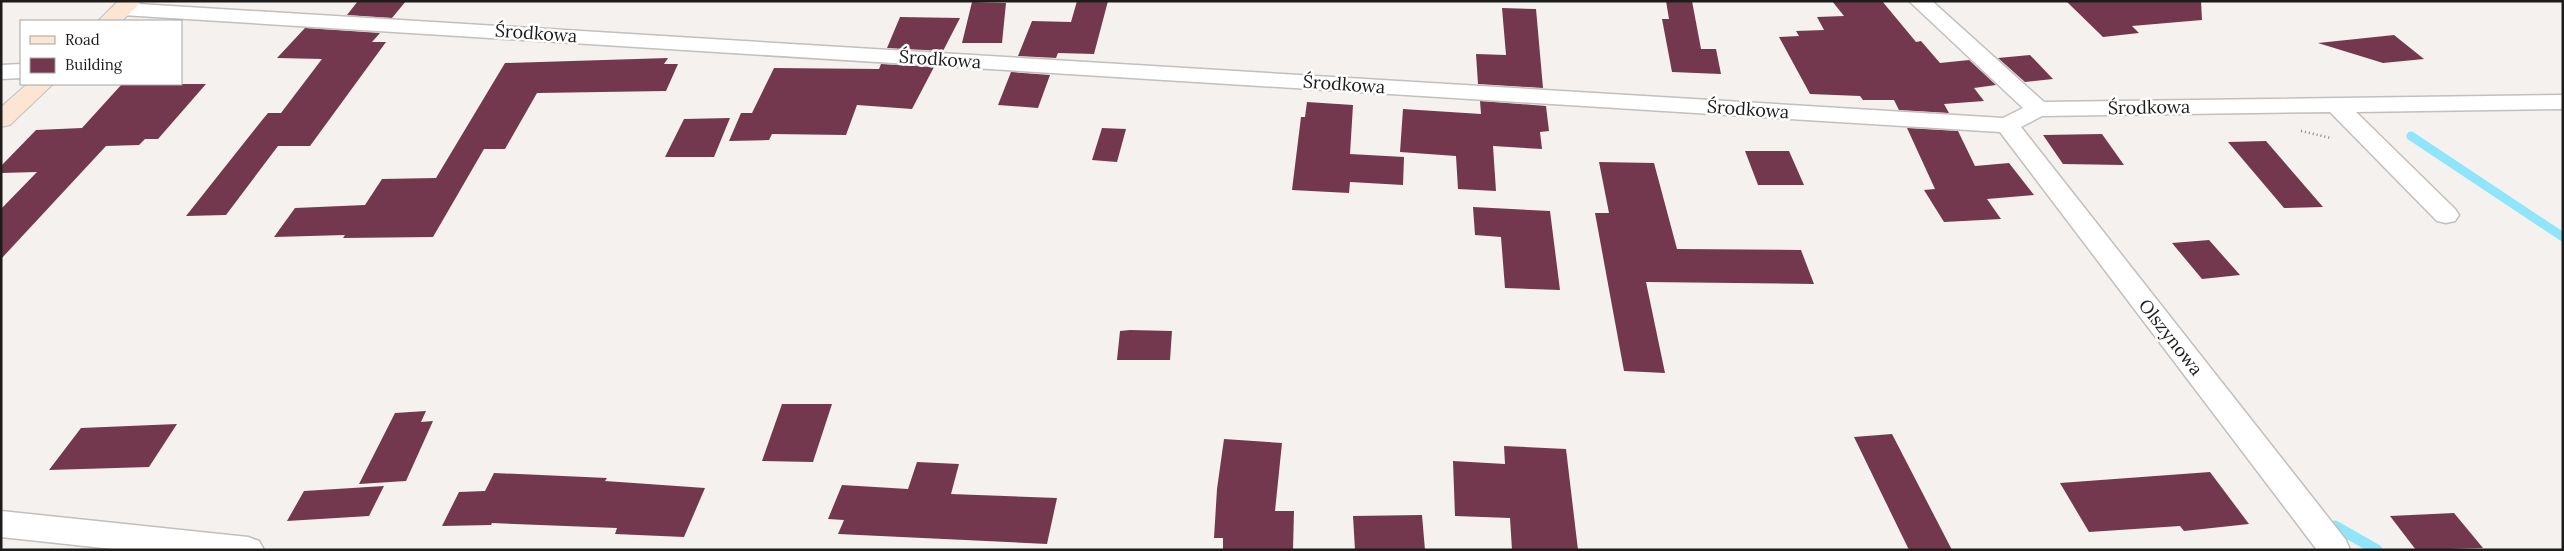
<svg xmlns="http://www.w3.org/2000/svg" width="2564" height="551" viewBox="0 0 2564 551" font-family="Lora,serif">
	<style>
		.lines { fill: none; stroke-linecap: round; stroke-linejoin: round }
		.stream-far1 { stroke: #8fe5fa; stroke-width: 9 }
		.stream { stroke: #8fe5fa; stroke-width: 11 }
		.building { fill: #74384e }
		.street-casing { stroke: #c2bfbc; stroke-width: 3 }
		.secondary-casing { stroke: #c2bfbc; stroke-width: 2 }
		.path { stroke: #868482; stroke-width: 2.5; stroke-dasharray: 1 3; stroke-linecap: butt }
		.street { fill: #fff; fill-rule: evenodd }
		.secondary { fill: #fce5d2; fill-rule: evenodd }
		.labels { text-anchor: middle; dominant-baseline: central; stroke-width: 5; stroke-linejoin: round; paint-order: stroke }
		.street-label { font-size: 18px; fill: #1d1c1b; stroke: #fff }
	</style>
	<rect width="100%" height="100%" fill="#f4f1ee"/>
	<g class="lines">
		<path class="stream-far1" d="M 2411,136 L 2563,237"/>
		<path class="stream" d="M 2335,526 L 2377,550"/>
	</g>
	<path class="building" d="M 358,1 L 406,1 L 392,18 L 347,15 Z
		M 1077,1 L 1108,1 L 1094,54 L 1058,53 L 1056,58 L 1018,56 L 1032,21 L 1071,22 Z
		M 1666,1 L 1692,1 L 1701,49 L 1716,49 L 1721,74 L 1672,72 L 1662,19 L 1669,19 Z
		M 1832,1 L 1882,1 L 1916,42 L 1921,41 L 1940,63 L 1969,60 L 1996,85 L 1974,88 L 1984,101 L 1944,104 L 1949,113 L 1899,110 L 1894,100 L 1863,100 L 1860,96 L 1810,94 L 1779,37 L 1799,36 L 1796,31 L 1824,30 L 1817,17 L 1844,16 Z
		M 2066,1 L 2201,1 L 2202,20 L 2132,26 L 2139,33 L 2103,37 Z
		M 972,2 L 1006,3 L 1002,43 L 962,43 Z
		M 1502,8 L 1536,9 L 1543,88 L 1478,84 L 1476,54 L 1506,55 Z
		M 900,17 L 960,18 L 943,51 L 887,48 Z
		M 305,28 L 380,33 L 372,42 L 386,42 L 310,146 L 278,146 L 226,215 L 186,216 L 263,119 L 268,113 L 281,113 L 322,59 L 277,58 Z
		M 2394,35 L 2424,59 L 2383,63 L 2318,43 Z
		M 2030,55 L 2053,79 L 2025,82 L 1998,58 Z
		M 668,58 L 664,64 L 678,64 L 666,91 L 537,93 L 505,149 L 484,149 L 433,237 L 343,238 L 345,235 L 274,237 L 295,208 L 365,205 L 382,179 L 436,178 L 505,63 Z
		M 881,64 L 934,67 L 912,109 L 857,105 L 846,135 L 772,134 L 769,140 L 729,141 L 741,113 L 752,113 L 774,68 L 879,69 Z
		M 1011,72 L 1050,75 L 1038,108 L 998,105 Z
		M 122,84 L 206,84 L 158,139 L 145,139 L 139,145 L 106,146 L 1,259 L 1,209 L 37,172 L 1,173 L 1,166 L 36,130 L 82,128 Z
		M 1480,101 L 1546,106 L 1549,131 L 1540,132 L 1542,149 L 1493,146 L 1496,191 L 1458,189 L 1456,156 L 1400,152 L 1403,109 L 1481,114 Z
		M 1307,102 L 1353,105 L 1350,154 L 1404,157 L 1403,185 L 1350,182 L 1349,193 L 1292,190 L 1301,117 L 1305,117 Z
		M 730,118 L 714,157 L 665,157 L 684,119 Z
		M 1102,128 L 1126,129 L 1117,162 L 1092,160 Z
		M 1907,128 L 1958,131 L 1975,166 L 2009,163 L 2034,195 L 1987,199 L 2001,219 L 1944,222 L 1924,190 L 1935,189 Z
		M 2102,134 L 2124,165 L 2063,164 L 2043,135 Z
		M 2266,141 L 2323,207 L 2284,208 L 2228,142 Z
		M 1745,151 L 1789,151 L 1804,185 L 1758,185 Z
		M 1599,162 L 1654,163 L 1677,249 L 1801,250 L 1814,284 L 1646,282 L 1665,373 L 1624,371 L 1595,213 L 1609,213 Z
		M 1473,207 L 1550,211 L 1560,290 L 1505,288 L 1501,237 L 1475,235 Z
		M 2209,240 L 2240,275 L 2202,279 L 2172,243 Z
		M 1130,330 L 1172,331 L 1170,360 L 1117,360 L 1120,331 Z
		M 782,404 L 832,404 L 813,462 L 762,461 Z
		M 426,411 L 421,422 L 433,421 L 406,481 L 359,484 L 395,413 Z
		M 177,424 L 149,467 L 49,470 L 81,428 Z
		M 1892,434 L 1952,550 L 1909,550 L 1854,437 Z
		M 1224,439 L 1282,443 L 1275,511 L 1294,511 L 1293,550 L 1223,550 L 1223,538 L 1214,538 L 1217,489 Z
		M 1504,446 L 1566,449 L 1578,550 L 1512,550 L 1510,518 L 1455,516 L 1453,461 L 1505,464 Z
		M 917,462 L 959,464 L 951,494 L 1057,498 L 1047,544 L 838,534 L 844,520 L 828,519 L 842,485 L 908,489 Z
		M 2210,472 L 2249,524 L 2184,531 L 2180,526 L 2089,532 L 2060,483 Z
		M 494,473 L 607,478 L 605,481 L 705,488 L 684,537 L 615,534 L 617,528 L 492,523 L 491,525 L 442,526 L 459,492 L 485,491 Z
		M 384,486 L 369,516 L 287,521 L 304,491 Z
		M 2454,513 L 2483,548 L 2416,550 L 2390,516 Z
		M 1422,515 L 1425,550 L 1355,550 L 1353,516 Z"/>
	<g class="lines">
		<defs>
			<path id="street" d="M 1909,1 L 1932,1 L 2044,102 L 2563,95 L 2563,109 L 2356,112 L 2455,209 L 2459,215 L 2455,221 L 2446,223 L 2437,221 L 2330,112 L 2042,116 L 2021,127 L 2346,540 L 2350,550 L 2317,550 L 2000,132 L 122,15 L 115,13 L 111,9 L 115,5 L 122,3 L 2003,118 L 2023,108 Z
				M 21,64 L 21,78 L 1,79 L 1,65 Z
				M 1,511 L 248,537 L 259,541 L 264,550 L 122,550 L 1,537 Z"/>
			<path id="secondary" d="M 118,1 L 142,1 L 122,21 L 98,21 Z
				M 27,84 L 53,84 L 10,125 L 1,127 L 1,107 Z"/>
		</defs>
		<use href="#street" class="street-casing"/>
		<use href="#secondary" class="secondary-casing"/>
		<path class="path" d="M 2301,131 L 2331,138"/>
		<use href="#street" class="street"/>
		<use href="#secondary" class="secondary"/>
	</g>
	<g class="labels">
		<g class="street-label">
			<text transform="translate(536 33) rotate(4)">Środkowa</text>
			<text transform="translate(940 59) rotate(4)">Środkowa</text>
			<text transform="translate(1344 84) rotate(4)">Środkowa</text>
			<text transform="translate(2149 107) rotate(-1)">Środkowa</text>
			<text transform="translate(1748 109) rotate(4)">Środkowa</text>
			<text transform="translate(2171 337) rotate(52)">Olszynowa</text>
		</g>
	</g>
	<rect width="2564" height="551" fill="none" stroke="#1d1c1b" stroke-width="5"/>
	<rect x="20" y="20" width="162" height="65" fill="#ffffff" stroke="#a5a4a4"/>
	<rect x="30" y="36" width="25" height="8" fill="#fce5d2" stroke="#a5a4a4"/>
	<text x="65" y="45" font-size="15" fill="#1d1c1b">Road</text>
	<rect x="30" y="58" width="25" height="15" fill="#74384e" stroke="#a5a4a4"/>
	<text x="65" y="70" font-size="15" fill="#1d1c1b">Building</text>
</svg>
